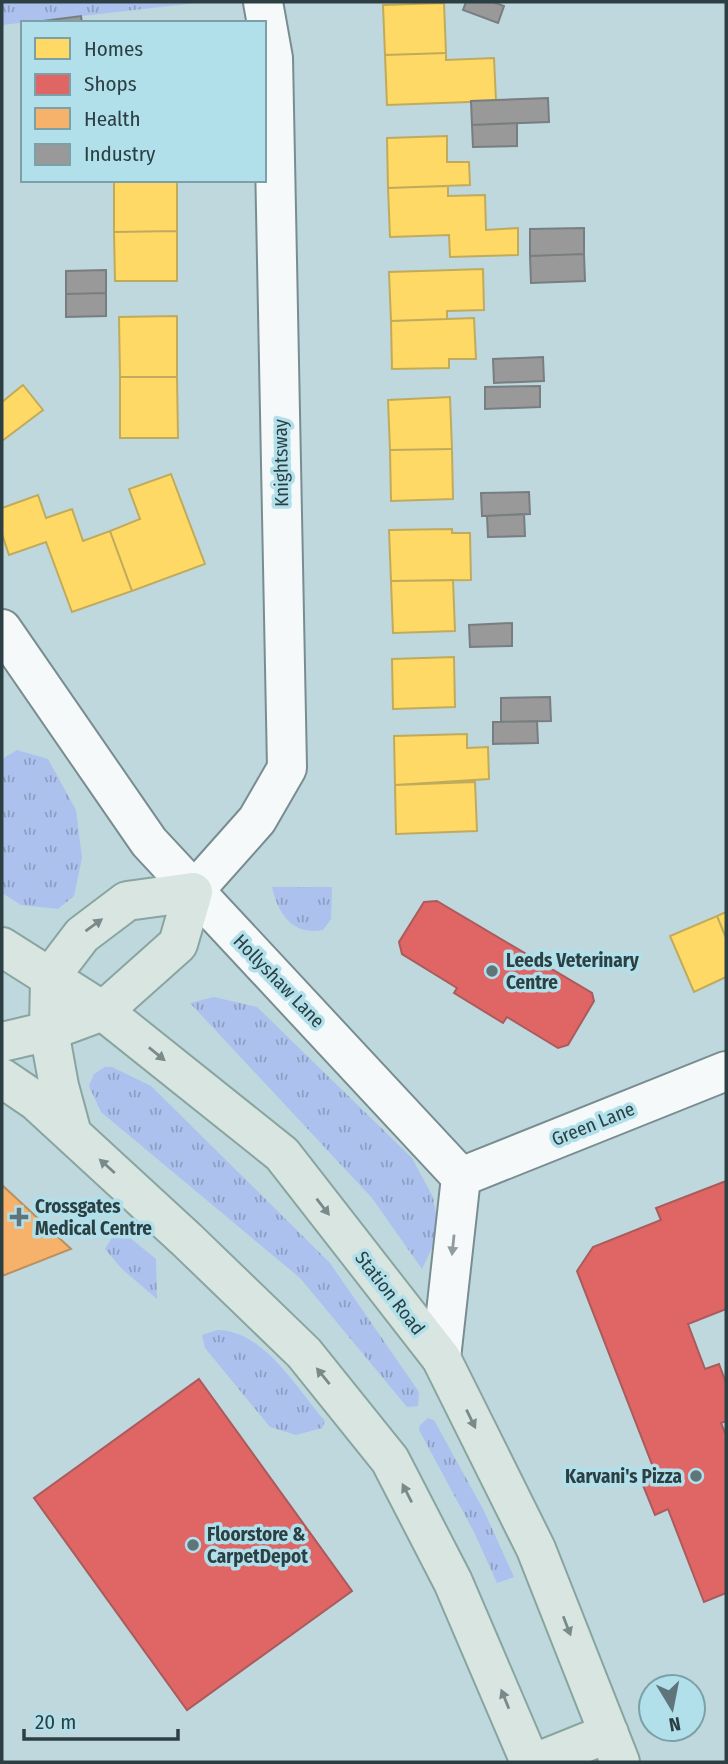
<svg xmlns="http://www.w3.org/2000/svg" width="728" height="1764" viewBox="0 0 728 1764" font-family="'Fira Sans Condensed',sans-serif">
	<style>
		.grass { fill: url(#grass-tufts) }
		.homes { fill: #ffd966; stroke: #c0ab5c; stroke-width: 2 }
		.shops { fill: #e06666; stroke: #aa5b5c; stroke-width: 2 }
		.health { fill: #f6b26b; stroke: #b9905f; stroke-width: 2 }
		.industry { fill: #999; stroke: #787e80; stroke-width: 2 }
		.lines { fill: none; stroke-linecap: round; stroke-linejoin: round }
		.minor-casing { stroke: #798d91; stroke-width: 42 }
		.major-casing { stroke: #89a59f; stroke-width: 42 }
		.minor { stroke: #f5f9fa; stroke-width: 38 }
		.major { stroke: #d8e5e1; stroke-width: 38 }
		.oneway { fill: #798a8b }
		.oneway2 { fill: #909c9f }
		.poi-dot { fill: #5f757a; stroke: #b1e0eb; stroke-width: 2.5 }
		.labels { text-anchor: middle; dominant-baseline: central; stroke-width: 7; stroke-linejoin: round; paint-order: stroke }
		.street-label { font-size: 19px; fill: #2c4044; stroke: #b1e0eb }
		.poi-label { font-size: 19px; font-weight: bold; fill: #2c4044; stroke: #b1e0eb; text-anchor: start }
	</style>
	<defs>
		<pattern id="grass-tufts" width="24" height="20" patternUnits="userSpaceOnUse" patternTransform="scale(1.75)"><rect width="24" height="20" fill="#acc1ed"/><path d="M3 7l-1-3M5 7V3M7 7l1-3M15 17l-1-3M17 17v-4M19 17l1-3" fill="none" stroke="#8c9ec2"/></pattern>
	</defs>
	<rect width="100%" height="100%" fill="#bed8de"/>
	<path class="grass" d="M 2,2 L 205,2 L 2,25 Z
		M 17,750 L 48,759 L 76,810 L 82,858 L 74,896 L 58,909 L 21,905 L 2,893 L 2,759 Z
		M 272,887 L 332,887 L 331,919 L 323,930 C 293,936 278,914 272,887 Z
		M 214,997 L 257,1007 L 412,1158 L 433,1197 L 439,1233 L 422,1269 L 372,1198 L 190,1003 Z
		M 105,1067 L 112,1067 L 151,1086 L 330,1263 L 419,1392 L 418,1406 L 407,1407 L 300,1278 L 101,1112 L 89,1086 L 94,1074 Z
		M 118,1228 L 156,1259 L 157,1299 L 122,1269 L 105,1249 Z
		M 217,1330 C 264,1330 297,1389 325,1421 L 322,1428 L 296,1435 L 270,1427 L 205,1348 L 202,1335 Z
		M 428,1418 L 434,1420 L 484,1511 L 514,1577 L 497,1583 L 474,1532 L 419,1430 L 420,1425 Z"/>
	<path class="homes" d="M 444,3 L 446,53 L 385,55 L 383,5 Z
		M 446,53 L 446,60 L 494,58 L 496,101 L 387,105 L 385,55 Z
		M 447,136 L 447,162 L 469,162 L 470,185 L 388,188 L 387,138 Z
		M 177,181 L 177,231 L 114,232 L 114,182 Z
		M 448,186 L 448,196 L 485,195 L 486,230 L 518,228 L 518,255 L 450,257 L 449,235 L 390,237 L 388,188 Z
		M 177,231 L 177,281 L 115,281 L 114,232 Z
		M 483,269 L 484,310 L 447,311 L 447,319 L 391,321 L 389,272 Z
		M 177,316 L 177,377 L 120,377 L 119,317 Z
		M 474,318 L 476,359 L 449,359 L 449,368 L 392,369 L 391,321 Z
		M 120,377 L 177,377 L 178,438 L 120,438 Z
		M 23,385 L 43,410 L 2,441 L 2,402 Z
		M 450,397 L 452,449 L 390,450 L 388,400 Z
		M 452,449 L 453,499 L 391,501 L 390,450 Z
		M 171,474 L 205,564 L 132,591 L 110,531 L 140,519 L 129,489 Z
		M 38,495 L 46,518 L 72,509 L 83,541 L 110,531 L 132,591 L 72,612 L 46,542 L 9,555 L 2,534 L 2,508 Z
		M 452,529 L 452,533 L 470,533 L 471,580 L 391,581 L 389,530 Z
		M 453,580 L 455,631 L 393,633 L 391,581 Z
		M 454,657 L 455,707 L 393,709 L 392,659 Z
		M 467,734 L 467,748 L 488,747 L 489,779 L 395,785 L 394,736 Z
		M 475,782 L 477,831 L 396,834 L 395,785 Z
		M 726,912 L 726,938 L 717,916 Z
		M 717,916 L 726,938 L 726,977 L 694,992 L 670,936 Z"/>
	<path class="shops" d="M 437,901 L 592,993 L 594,1001 L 568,1045 L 558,1048 L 507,1017 L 503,1023 L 454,993 L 457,988 L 402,954 L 399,942 L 424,902 Z
		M 726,1181 L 726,1309 L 688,1324 L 705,1369 L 719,1364 L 726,1383 L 726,1421 L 721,1423 L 726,1435 L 726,1593 L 704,1602 L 668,1509 L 655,1515 L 638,1473 L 653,1467 L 577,1271 L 593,1247 L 661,1220 L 656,1208 Z
		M 199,1379 L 352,1591 L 187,1710 L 34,1498 Z"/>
	<path class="health" d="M 2,1185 L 71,1249 L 2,1276 Z"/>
	<path class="industry" d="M 466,2 L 493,2 L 504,6 L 498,23 L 463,10 Z
		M 81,16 L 82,23 L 27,23 Z
		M 548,98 L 549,122 L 472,125 L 471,101 Z
		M 517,123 L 517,146 L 473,147 L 472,125 Z
		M 584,228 L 584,254 L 530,256 L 530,229 Z
		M 584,254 L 585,281 L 531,283 L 530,256 Z
		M 106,270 L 106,293 L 66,294 L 66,271 Z
		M 106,293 L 106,316 L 66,317 L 66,294 Z
		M 543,357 L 544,381 L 494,383 L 493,359 Z
		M 540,386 L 540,407 L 485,409 L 485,387 Z
		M 529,492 L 530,514 L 482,516 L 481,493 Z
		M 524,514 L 525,536 L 488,537 L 487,516 Z
		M 512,623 L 512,646 L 470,647 L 469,625 Z
		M 550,697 L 551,721 L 501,722 L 501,698 Z
		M 537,721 L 538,743 L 493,744 L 493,722 Z"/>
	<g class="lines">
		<defs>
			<path id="minor" d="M 2,629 L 149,842 L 461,1177 L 441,1358
				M 193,892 L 257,820 L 287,768 L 273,58 L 263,2
				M 461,1177 L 726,1071"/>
			<path id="major" d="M 2,947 L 103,1011 L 282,1154 L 441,1358 L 536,1549 L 620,1762
				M 2,1042 L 49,1031 L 103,1011 L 178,944 L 193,892 L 127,901 L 82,935 L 50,977 L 49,1031 L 59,1086 L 72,1134
				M 2,1078 L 36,1101 L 187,1240 L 304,1353 L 390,1460 L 453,1582 L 530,1762
				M 537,1762 L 609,1733"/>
		</defs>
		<use href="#minor" class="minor-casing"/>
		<use href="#major" class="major-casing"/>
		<use href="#minor" class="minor"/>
		<use href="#major" class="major"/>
	</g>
	<defs><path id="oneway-solid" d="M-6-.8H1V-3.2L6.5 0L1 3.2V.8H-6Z" transform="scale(1.75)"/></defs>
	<g class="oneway">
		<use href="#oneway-solid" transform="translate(94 925) rotate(-36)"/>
		<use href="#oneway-solid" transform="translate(157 1054) rotate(39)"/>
		<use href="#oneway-solid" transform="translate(107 1166) rotate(-138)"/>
		<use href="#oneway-solid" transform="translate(323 1207) rotate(52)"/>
		<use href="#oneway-solid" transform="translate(323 1376) rotate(-129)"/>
		<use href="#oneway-solid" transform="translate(471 1419) rotate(64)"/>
		<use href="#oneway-solid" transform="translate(407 1493) rotate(-117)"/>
		<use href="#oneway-solid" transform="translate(567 1626) rotate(69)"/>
		<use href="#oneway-solid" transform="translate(505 1699) rotate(-112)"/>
	</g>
	<use class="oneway2" href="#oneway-solid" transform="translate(453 1245) rotate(96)"/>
	<g class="poi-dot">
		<circle cx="492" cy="971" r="7"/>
		<path d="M15.5 1206.5h7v7h7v7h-7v7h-7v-7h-7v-7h7z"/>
		<circle cx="696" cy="1476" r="7"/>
		<circle cx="193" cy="1545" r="7"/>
	</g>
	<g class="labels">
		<g class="street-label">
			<text transform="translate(281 463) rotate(-91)">Knightsway</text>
			<text transform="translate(279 981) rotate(46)">Hollyshaw Lane</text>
			<text transform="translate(593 1124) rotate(-22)">Green Lane</text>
			<text transform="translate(390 1293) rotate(52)">Station Road</text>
		</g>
		<g class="poi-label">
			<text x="506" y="960">Leeds Veterinary<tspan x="506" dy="22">Centre</tspan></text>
			<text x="35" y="1206">Crossgates<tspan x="35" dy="22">Medical Centre</tspan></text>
			<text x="682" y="1476" text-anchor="end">Karvani's Pizza</text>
			<text x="207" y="1534">Floorstore &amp;<tspan x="207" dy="22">CarpetDepot</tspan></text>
		</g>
	</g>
	<rect width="728" height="1764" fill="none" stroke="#2c4044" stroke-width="7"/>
	<rect x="21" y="21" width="245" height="161" fill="#b1e0eb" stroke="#7ca0a8" stroke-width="2"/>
	<rect x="35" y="38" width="35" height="21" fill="#ffd966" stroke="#7ca0a8" stroke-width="2"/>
	<text x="84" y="56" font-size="21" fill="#2c4044">Homes</text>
	<rect x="35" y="74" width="35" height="21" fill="#e06666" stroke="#7ca0a8" stroke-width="2"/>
	<text x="84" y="91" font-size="21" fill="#2c4044">Shops</text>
	<rect x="35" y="108" width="35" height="21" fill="#f6b26b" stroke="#7ca0a8" stroke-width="2"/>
	<text x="84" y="126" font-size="21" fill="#2c4044">Health</text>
	<rect x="35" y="144" width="35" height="21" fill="#999999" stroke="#7ca0a8" stroke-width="2"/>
	<text x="84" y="161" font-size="21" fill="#2c4044">Industry</text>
	<g transform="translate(672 1708) rotate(170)"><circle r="33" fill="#b1e0eb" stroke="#7ca0a8" stroke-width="2"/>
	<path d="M0-5L12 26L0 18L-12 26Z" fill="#5f757a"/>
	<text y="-10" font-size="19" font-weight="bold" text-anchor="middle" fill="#2c4044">N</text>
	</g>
	<path d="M24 1729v10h154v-10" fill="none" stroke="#2c4044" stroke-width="3.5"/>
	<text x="35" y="1729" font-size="21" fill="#2c4044" stroke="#b1e0eb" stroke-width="5" paint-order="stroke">20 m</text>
</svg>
